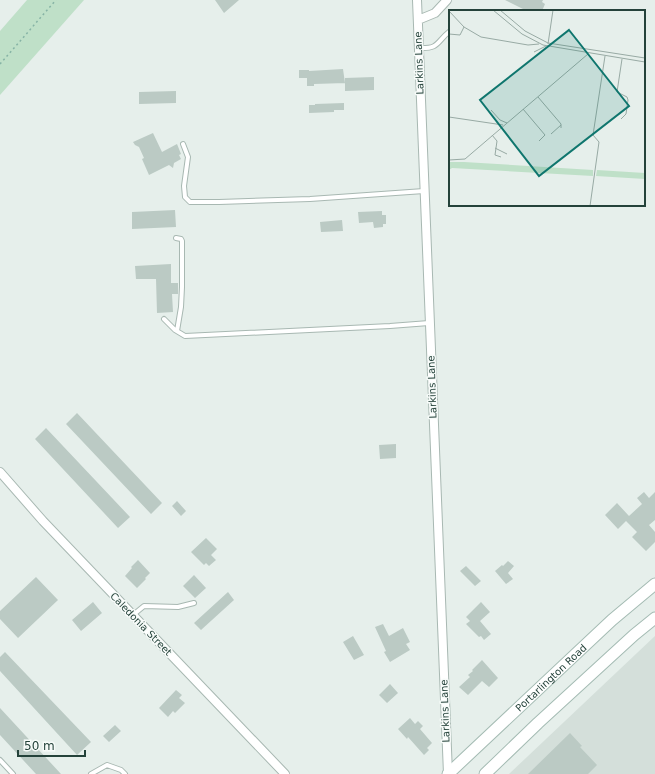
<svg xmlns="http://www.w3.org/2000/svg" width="655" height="774" viewBox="0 0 655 774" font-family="'DejaVu Sans',sans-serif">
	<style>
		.built { fill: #d4dfda }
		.green { fill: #bfe0c8 }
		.building { fill: #bbcac4 }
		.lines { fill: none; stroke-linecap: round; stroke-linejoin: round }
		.lane-casing { stroke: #a8b8b2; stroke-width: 6 }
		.street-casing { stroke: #a8b8b2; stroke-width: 10 }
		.secondary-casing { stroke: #a4bbb3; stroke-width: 13 }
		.path { stroke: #86b3a5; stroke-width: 1.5; stroke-dasharray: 2 3; stroke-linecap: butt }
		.lane { stroke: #fff; stroke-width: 4 }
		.street { stroke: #fff; stroke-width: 8 }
		.secondary { stroke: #fff; stroke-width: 11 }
		.labels { text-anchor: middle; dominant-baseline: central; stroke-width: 3; stroke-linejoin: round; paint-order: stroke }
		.street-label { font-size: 10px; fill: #24423a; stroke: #f7fbf9 }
		.inset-road { fill: none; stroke: #98aaa4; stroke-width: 1 }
		.view { fill: #0f766e; fill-opacity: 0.15; stroke: #0f766e; stroke-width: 2 }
		.inset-edge { fill: none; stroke: #24423a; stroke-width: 2 }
	</style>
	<rect width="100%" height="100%" fill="#e6efeb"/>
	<path class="built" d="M 655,636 L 655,774 L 509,774 Z"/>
	<path class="green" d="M 27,0 L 84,0 L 0,95 L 0,31 Z"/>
	<path class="building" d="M 215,0 L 239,0 L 224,13 Z
		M 505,0 L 543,0 L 542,2 L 545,4 L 542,11 L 527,11 Z
		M 343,69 L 345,83 L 314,84 L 314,86 L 307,86 L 307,78 L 299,78 L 299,70 L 309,70 L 309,71 Z
		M 374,77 L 374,90 L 345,91 L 345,78 Z
		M 176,91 L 176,103 L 139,104 L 139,92 Z
		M 344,103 L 344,110 L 334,110 L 334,112 L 309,113 L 309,105 L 315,105 L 315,104 Z
		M 153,133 L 162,152 L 177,144 L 181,154 L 179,155 L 181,159 L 174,163 L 173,168 L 169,165 L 149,175 L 142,159 L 144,158 L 139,147 L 135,145 L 133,142 Z
		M 175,210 L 176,227 L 132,229 L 132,212 Z
		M 382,211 L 382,215 L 386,215 L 386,224 L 383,224 L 383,227 L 374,228 L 373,222 L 359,223 L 358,212 Z
		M 342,220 L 343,231 L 321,232 L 320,222 Z
		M 171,264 L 171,283 L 178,283 L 178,294 L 172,294 L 173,312 L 157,313 L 156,279 L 136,279 L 135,266 Z
		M 77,413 L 162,503 L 151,514 L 66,424 Z
		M 46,428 L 130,517 L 118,528 L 35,439 Z
		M 396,444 L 396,458 L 380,459 L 379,445 Z
		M 644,492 L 649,498 L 655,492 L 655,520 L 649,525 L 655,532 L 655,542 L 646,551 L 632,537 L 637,532 L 626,521 L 618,529 L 605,515 L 617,503 L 629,516 L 642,504 L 637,498 Z
		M 177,501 L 186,511 L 181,516 L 172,506 Z
		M 206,538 L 217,549 L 211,555 L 216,560 L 209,566 L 206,563 L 204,565 L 191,552 Z
		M 138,560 L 150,573 L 145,578 L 146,579 L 137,588 L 125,576 L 132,568 L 131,567 Z
		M 508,561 L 514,566 L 508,573 L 513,579 L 506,584 L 495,571 L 502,565 L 503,566 Z
		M 466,566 L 481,581 L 475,586 L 460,571 Z
		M 194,575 L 206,588 L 195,598 L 183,586 Z
		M 36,577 L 58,600 L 18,638 L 0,619 L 0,611 Z
		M 228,592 L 234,600 L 201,630 L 194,623 Z
		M 93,602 L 102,613 L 81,631 L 72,620 Z
		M 481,602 L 490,612 L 480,621 L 491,634 L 484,640 L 481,636 L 479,637 L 466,624 L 470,621 L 466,617 Z
		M 383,624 L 389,636 L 403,628 L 410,642 L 406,644 L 410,650 L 390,662 L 384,652 L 386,651 L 375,627 Z
		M 353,636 L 364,655 L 354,660 L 343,642 Z
		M 5,652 L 91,742 L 77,755 L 0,671 L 0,657 Z
		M 482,660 L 498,678 L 489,687 L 482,681 L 468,695 L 459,687 L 470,677 L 468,675 L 473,671 L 472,670 Z
		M 390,684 L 398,693 L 387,703 L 379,695 Z
		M 176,690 L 182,695 L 179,698 L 185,703 L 175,713 L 173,711 L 168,717 L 159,708 Z
		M 0,708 L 61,774 L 36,774 L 0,735 Z
		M 410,718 L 415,724 L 418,721 L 423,726 L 420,729 L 432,743 L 427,748 L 429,750 L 424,755 L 408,737 L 407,739 L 398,729 Z
		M 115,725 L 121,731 L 109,742 L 103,736 Z
		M 570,733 L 582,746 L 580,747 L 597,765 L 588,774 L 528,774 Z"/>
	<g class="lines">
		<defs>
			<path id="lane" d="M 419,48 C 440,49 436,42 450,31
				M 183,144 L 188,157 L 184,186 L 185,197 L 190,202 L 219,202 L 310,199 L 424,191
				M 176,238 L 181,239 L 182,241 L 182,287 L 181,307 L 177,331
				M 164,319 L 175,330 L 185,336 L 390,326 L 429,323
				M 133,615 L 144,606 L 178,607 L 194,603
				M 0,760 L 13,774
				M 91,774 L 107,765 L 121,770 L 125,774"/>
			<path id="street" d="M 417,0 L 448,774
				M 418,20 L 435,13 L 447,0
				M 0,472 L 43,521 L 285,774"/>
			<g id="secondary">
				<path id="s1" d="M 448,774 L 612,620 L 655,584"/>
				<path d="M 485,774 L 538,723 L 634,635 L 655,618"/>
			</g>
		</defs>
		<use href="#lane" class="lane-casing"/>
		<use href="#street" class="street-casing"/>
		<use href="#secondary" class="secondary-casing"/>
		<path class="path" d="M 0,64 L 56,0"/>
		<use href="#lane" class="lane"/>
		<use href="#street" class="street"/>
		<use href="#secondary" class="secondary"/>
	</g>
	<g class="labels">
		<g class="street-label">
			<text transform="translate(419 63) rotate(-92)">Larkins Lane</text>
			<text transform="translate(432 387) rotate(-92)">Larkins Lane</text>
			<text transform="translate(141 624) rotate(46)">Caledonia Street</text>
			<text stroke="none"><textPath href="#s1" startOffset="141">Portarlington Road</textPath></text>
			<text transform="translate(445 711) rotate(-92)">Larkins Lane</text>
		</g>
	</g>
	<g transform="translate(449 10)">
		<rect width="196" height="196" fill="#e6efeb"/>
		<path d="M 0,152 L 15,152 L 144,160 L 144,166 L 3,158 L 0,160 ZM 148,160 L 196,163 L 196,169 L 147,166 Z" fill="#bfe0c8"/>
		<path class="inset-road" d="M 44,0 L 73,24 L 94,35 L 196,52M 51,0 L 76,21 L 99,33 L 196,48M 0,1 L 15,17 L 32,27 L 79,35 L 90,34M 0,24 L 11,25 L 15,17M 99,34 L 104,0M 85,42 L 97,36M 89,87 L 112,114 L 112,118M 74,99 L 96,125 L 90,131M 42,100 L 51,110 L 58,113M 0,107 L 54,115M 172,109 L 177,104 L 179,90 L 178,87 L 168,82 L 173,49M 102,124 L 112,115M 43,125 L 48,131 L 46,145 L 52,147M 46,138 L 58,144M 0,150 L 16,149 L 139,44M 141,196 L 150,132 L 144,125 L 156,46"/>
		<path class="view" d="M 120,20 L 180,96 L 90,166 L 31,90 Z"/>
		<rect width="196" height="196" class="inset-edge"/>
	</g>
	<path d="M18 750v6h67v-6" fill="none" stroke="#24423a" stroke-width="2"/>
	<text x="24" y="750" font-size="12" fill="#24423a" stroke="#f7fbf9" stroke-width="3" paint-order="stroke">50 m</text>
</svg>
